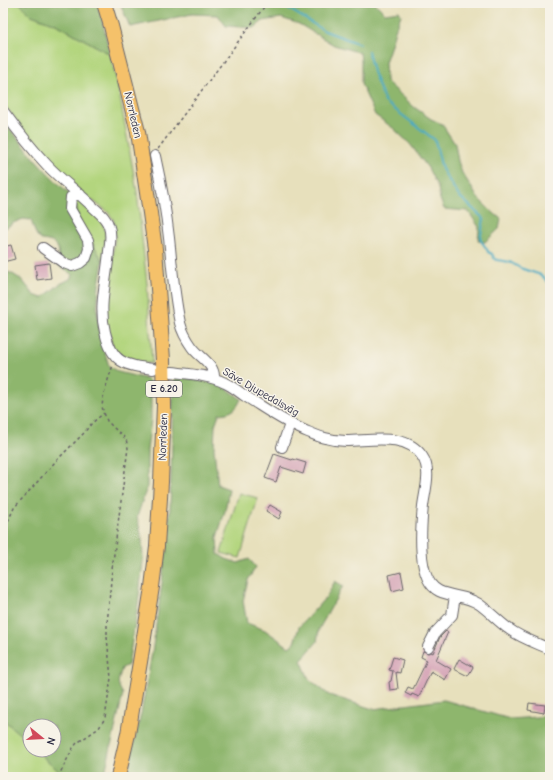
<svg xmlns="http://www.w3.org/2000/svg" width="553" height="780" viewBox="0 0 553 780" font-family="'Comic Neue',sans-serif">
	<style>
		.green { fill: #b3d57e; stroke: #6a7c5c }
		.forest { fill: #8eb66d; stroke: #586c54 }
		.lines { fill: none; stroke-linecap: round; stroke-linejoin: round }
		.stream { stroke: #45aac5; stroke-width: 2 }
		.building { fill: #d4a2b5 }
		.minor-casing { stroke: #676468; stroke-width: 12 }
		.highway-casing { stroke: #676468; stroke-width: 16 }
		.path { stroke: #676468; stroke-width: 1.5; stroke-dasharray: 3 3; stroke-linecap: butt }
		.minor { stroke: #fff; stroke-width: 10 }
		.highway { stroke: #f5c16b; stroke-width: 14 }
		.labels { text-anchor: middle; dominant-baseline: central; stroke-width: 3; stroke-linejoin: round; paint-order: stroke }
		.shield { fill: #f7f3e8; stroke: #62616f; stroke-width: 1 }
		.shield-label { font-size: 10px; font-weight: bold; fill: #22223b }
		.street-label { font-size: 11px; fill: #22223b; stroke: #f7f3e8 }
	</style>
	<rect width="100%" height="100%" fill="#f7f3e8"/>
	<filter id="ink" filterUnits="userSpaceOnUse"><feTurbulence type="fractalNoise" baseFrequency=".025" numOctaves="2"/><feDisplacementMap in="SourceGraphic" scale="8" xChannelSelector="R" yChannelSelector="G"/><feConvolveMatrix kernelMatrix="1 2 1 2 8 2 1 2 1" color-interpolation-filters="sRGB"/></filter>
	<filter id="wash" filterUnits="userSpaceOnUse"><feTurbulence type="fractalNoise" baseFrequency=".012" numOctaves="4" result="noise"/><feDisplacementMap in="SourceGraphic" scale="16" xChannelSelector="R" yChannelSelector="G"/><feGaussianBlur stdDeviation="0.9" result="paint"/><feColorMatrix in="noise" values="0 0 0 0 0 0 0 0 0 0 0 0 0 0 0 0 0 1.4 0 .05"/><feComposite in="paint" operator="in"/></filter>
	<g filter="url(#wash)">
		<rect width="100%" height="100%" fill="#e7e0bc"/>
		<path class="green" d="M 3,3 L 20,3 L 29,14 L 58,25 L 110,54 L 118,87 L 137,192 L 147,284 L 152,363 L 141,363 L 130,361 L 118,354 L 112,344 L 105,316 L 115,237 L 115,225 L 113,219 L 108,212 L 81,192 L 40,152 L 3,103 Z
			M 75,198 C 84,205 103,218 105,230 C 106,240 104,251 103,261 L 93,244 L 79,222 Z
			M 239,493 L 258,498 L 240,558 L 221,553 Z
			M 3,719 L 30,744 L 30,750 L 36,750 L 65,777 L 3,777 Z"/>
		<path class="forest" d="M 20,3 L 97,3 L 101,16 L 110,54 L 58,25 L 29,14 Z
			M 120,3 L 375,3 L 385,13 L 399,11 L 401,15 L 395,30 L 390,48 L 385,62 L 386,81 L 414,107 L 431,119 L 442,124 L 455,144 L 458,161 L 462,173 L 470,185 L 477,197 L 490,210 L 501,219 L 499,229 L 485,242 L 478,241 L 479,227 L 468,211 L 444,209 L 440,199 L 438,188 L 428,168 L 410,144 L 393,128 L 375,115 L 361,84 L 361,61 L 360,53 L 334,45 L 299,24 L 281,18 L 263,21 L 254,28 L 226,26 L 218,15 L 192,14 L 130,27 Z
			M 3,120 C 24,146 48,177 75,198 L 79,222 L 93,244 L 103,261 L 99,285 L 97,310 L 101,340 L 109,366 L 118,372 L 147,379 L 151,384 L 151,420 L 147,450 L 147,487 L 137,517 L 142,538 L 143,561 L 138,604 L 128,665 L 122,668 C 118,681 116,683 123,694 L 104,777 L 65,777 L 36,750 L 54,750 L 54,726 L 30,726 L 30,744 L 3,719 L 3,270 L 6,272 L 11,273 L 22,280 L 34,295 L 42,298 L 60,284 L 70,279 L 72,275 L 70,273 L 58,265 C 58,255 62,244 48,241 C 44,240 42,241 39,238 C 35,234 33,226 31,220 L 23,219 L 13,223 L 3,230 Z
			M 177,377 L 182,377 L 222,385 L 241,399 C 236,410 232,413 219,414 L 215,425 L 214,449 L 218,485 L 229,489 L 225,511 L 217,537 L 218,554 L 226,559 L 238,563 L 249,559 L 256,567 L 248,580 L 243,601 L 247,623 L 265,630 L 289,647 L 294,643 L 299,627 L 327,596 L 335,581 L 343,586 L 319,629 L 317,642 L 301,660 L 309,679 L 329,695 L 373,709 L 444,700 L 510,719 L 550,716 L 550,777 L 126,777 L 141,714 L 152,653 L 162,583 L 170,509 L 172,443 L 173,383 Z"/>
		<g class="lines">
			<path class="stream" d="M 279,3 L 325,31 L 360,44
				M 368,51 L 373,72 L 385,102 L 435,140 L 442,169 L 458,195 L 484,219 L 480,239 C 482,243 487,248 488,252 L 492,254 L 494,258 L 497,260 L 510,262 L 520,268 L 541,275 L 550,284"/>
		</g>
		<g id="blocks">
			<path class="building" d="M 11,245 L 15,259 L 3,262 L 3,247 Z
				M 49,263 L 51,278 L 37,280 L 35,265 Z
				M 274,454 L 292,460 L 293,459 L 306,463 L 303,474 L 281,467 L 276,482 L 265,478 Z
				M 270,505 L 282,512 L 279,519 L 266,511 Z
				M 401,572 L 404,588 L 392,591 L 389,575 Z
				M 446,631 L 448,632 L 436,660 L 451,669 L 445,680 L 431,671 L 419,697 L 412,694 L 411,696 L 405,693 L 408,687 L 413,689 L 427,660 L 421,657 L 423,651 L 428,653 L 431,652 L 433,653 L 440,637 Z
				M 393,657 L 403,660 L 400,673 L 396,672 L 398,689 L 390,690 L 389,682 L 391,681 L 393,671 L 389,670 Z
				M 459,659 L 473,667 L 468,676 L 454,669 Z
				M 529,703 L 545,705 L 544,713 L 528,710 Z"/>
		</g>
	</g>
	<g filter="url(#ink)">
		<use href="#blocks" fill-opacity="0" stroke="#676468" stroke-width="1"/>
		<g class="lines">
			<defs>
				<path id="minor" d="M 3,111 C 17,130 31,148 47,165 C 61,180 78,192 92,206 C 98,212 107,218 109,227 C 112,235 110,243 109,251 C 107,279 98,305 105,332 C 112,363 124,365 153,369
					M 155,156 C 161,183 166,210 169,238 C 172,266 174,295 180,323 C 182,331 187,340 192,347 C 199,357 215,364 214,378
					M 43,248 L 64,263 L 72,266 L 80,263 L 86,258 L 89,249 L 88,240 L 70,209 L 71,197 L 80,194
					M 172,372 C 189,374 209,375 225,383 C 232,386 239,392 245,396 C 266,409 285,423 308,432 C 313,434 319,437 325,438 C 332,440 339,441 346,441 C 370,441 406,432 422,456 C 432,470 425,490 423,506 C 421,526 416,580 439,591 C 452,597 467,596 479,604 C 490,612 499,622 509,629 C 521,638 536,643 550,649
					M 282,447 L 290,424
					M 428,647 L 435,633 L 452,615 L 455,596"/>
				<path id="highway" d="M 104,3 L 111,26 L 138,132 L 150,213 L 155,249 L 159,302 L 163,360 L 164,405 L 161,482 L 157,546 L 152,587 L 140,662 L 128,734 L 118,777"/>
			</defs>
			<use href="#minor" class="minor-casing"/>
			<use href="#highway" class="highway-casing"/>
			<path class="path" d="M 158,149 L 267,3
				M 3,532 L 14,508 L 56,461 L 83,434 L 92,423 L 104,413
				M 58,777 L 73,748 L 77,743 L 99,728 L 105,718 L 111,678 L 107,637 L 107,625 L 112,569 L 128,448 L 126,439 L 114,428 L 107,421 L 102,407 L 103,398 L 107,383 L 113,365"/>
			<use href="#minor" class="minor"/>
			<use href="#highway" class="highway"/>
		</g>
	</g>
	<g class="labels">
		<rect class="shield" x="146" y="381" width="36" height="16" rx="3"/>
		<g class="shield-label">
			<text x="164" y="389">E 6.20</text>
		</g>
		<g class="street-label">
			<text transform="translate(133 115) rotate(77)">Norrleden</text>
			<text transform="translate(261 392) rotate(30)">Säve Djupedalsväg</text>
			<text transform="translate(163 437) rotate(-88)">Norrleden</text>
		</g>
	</g>
	<rect width="553" height="780" fill="none" stroke="#f7f3e8" stroke-width="16"/>
	<g transform="translate(42 738) rotate(108)"><circle r="19" fill="#f7f3e8" stroke="#a29fa3"/>
	<path d="M0-3L7 15L0 10L-7 15Z" fill="#d1495b"/>
	<text y="-6" font-size="11" font-weight="bold" text-anchor="middle" fill="#22223b">N</text>
	</g>
</svg>
